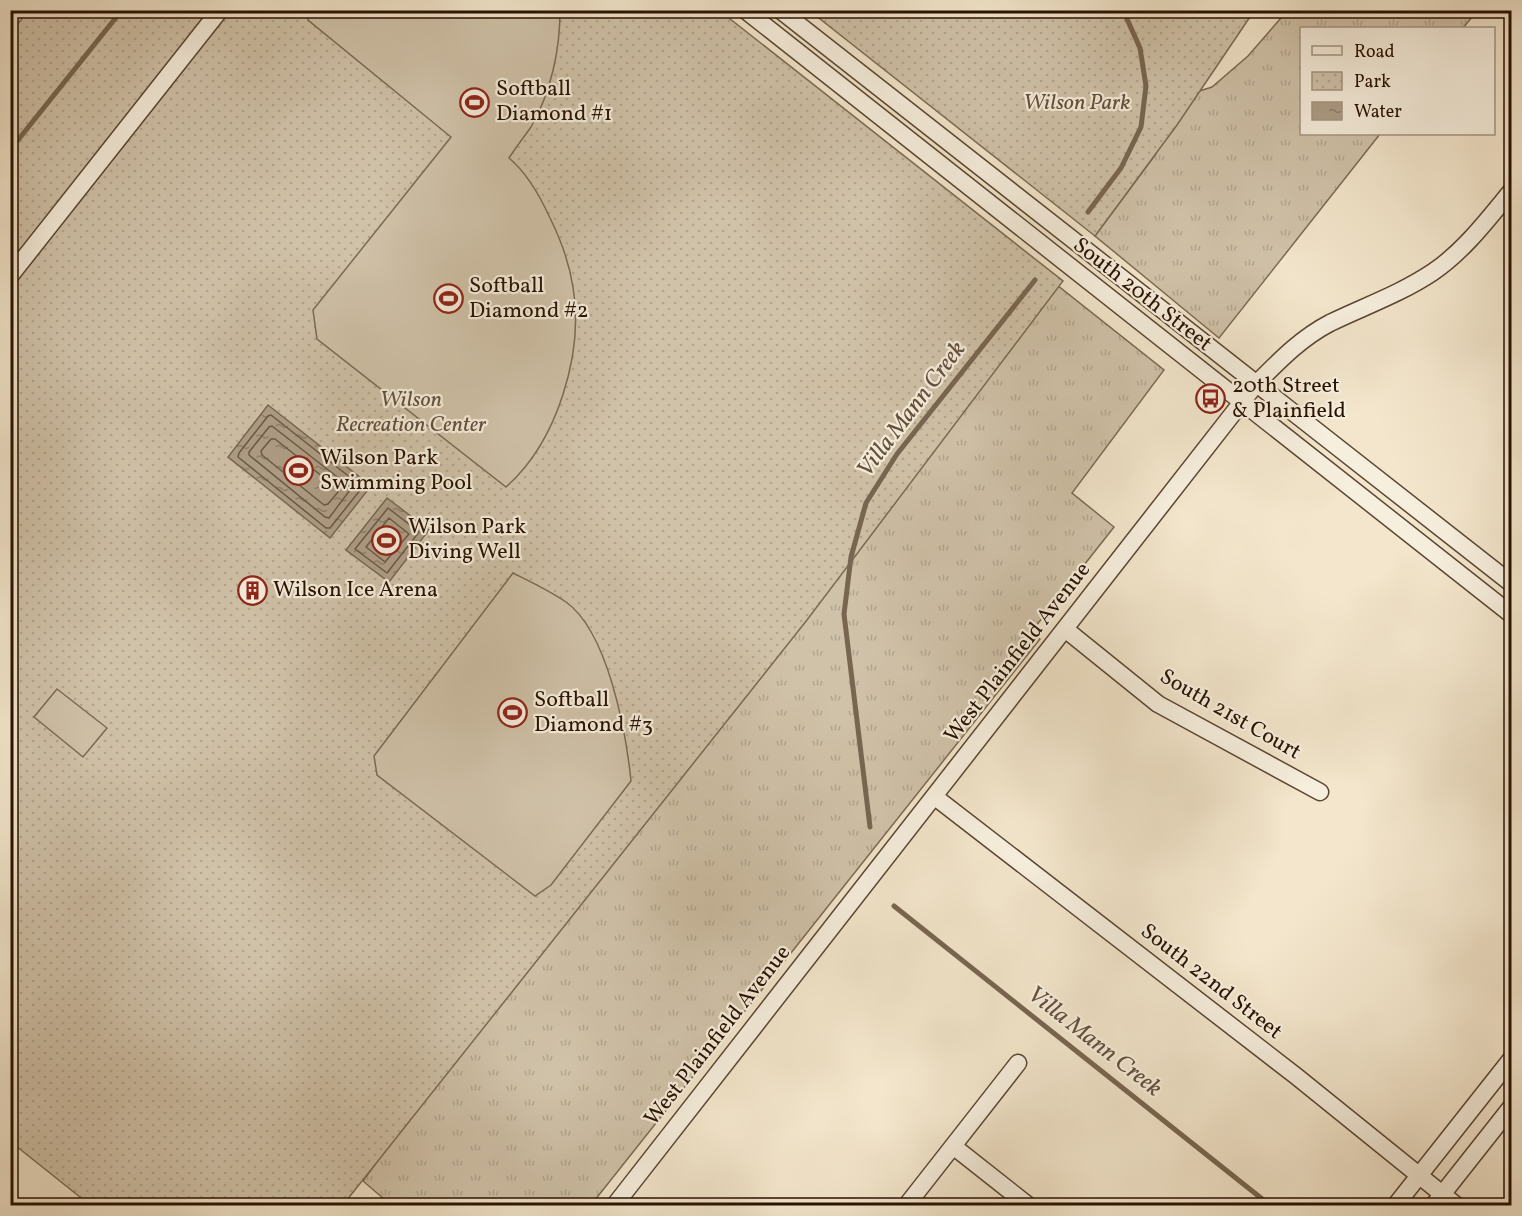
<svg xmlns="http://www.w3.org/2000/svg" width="1522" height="1216" viewBox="0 0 1522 1216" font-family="Vollkorn,serif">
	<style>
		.grass { fill: url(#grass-tufts); stroke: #7c6a54; stroke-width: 1.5 }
		.park { fill: url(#park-dots); stroke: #7c6a54; stroke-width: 1.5 }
		.pitch { fill: #d0c2a9; stroke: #7c6a54; stroke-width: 1.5 }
		.water { fill: url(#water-ripples); stroke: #786651; stroke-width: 1.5 }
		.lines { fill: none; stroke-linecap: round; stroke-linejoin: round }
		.shore { stroke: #6a5844; stroke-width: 1.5 }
		.stream { stroke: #786651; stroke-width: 5 }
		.minor-casing { stroke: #5a4633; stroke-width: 19 }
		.minor { stroke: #f7efde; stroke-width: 16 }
		.labels { text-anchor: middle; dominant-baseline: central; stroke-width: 4.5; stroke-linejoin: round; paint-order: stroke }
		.poi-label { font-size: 22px; fill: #271100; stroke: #f7efde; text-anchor: start }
		.park-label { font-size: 22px; font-style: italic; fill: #624f3b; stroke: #f7efde }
		.street-label { font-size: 22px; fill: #271100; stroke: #f7efde }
		.water-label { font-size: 24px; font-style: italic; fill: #64503d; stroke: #f7efde }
	</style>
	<defs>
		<pattern id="grass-tufts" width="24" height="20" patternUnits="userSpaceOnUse" patternTransform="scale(1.5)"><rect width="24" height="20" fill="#d0c2a9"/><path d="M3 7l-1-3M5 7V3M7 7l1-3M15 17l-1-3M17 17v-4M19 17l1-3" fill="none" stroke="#b3a690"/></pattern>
		<pattern id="park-dots" width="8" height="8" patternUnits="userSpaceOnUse" patternTransform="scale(1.5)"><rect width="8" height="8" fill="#d0c2a9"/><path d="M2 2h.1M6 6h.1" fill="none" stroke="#b3a690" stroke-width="1.8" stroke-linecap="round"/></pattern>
		<pattern id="water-ripples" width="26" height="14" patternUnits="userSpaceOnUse" patternTransform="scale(1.5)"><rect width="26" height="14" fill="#ae9e87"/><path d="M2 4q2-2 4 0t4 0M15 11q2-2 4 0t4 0" fill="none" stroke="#8e7f6c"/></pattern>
	</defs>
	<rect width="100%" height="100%" fill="#f3e6cc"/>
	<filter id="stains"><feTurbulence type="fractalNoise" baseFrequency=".00333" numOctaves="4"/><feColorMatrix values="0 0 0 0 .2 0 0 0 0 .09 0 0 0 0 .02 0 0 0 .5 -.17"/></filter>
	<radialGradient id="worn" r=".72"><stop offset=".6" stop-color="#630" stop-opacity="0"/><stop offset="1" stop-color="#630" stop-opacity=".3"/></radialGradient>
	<path class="grass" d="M 1287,11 L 1477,11 L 1463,28 L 1302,28 L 1302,134 L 1380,134 L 1219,338 L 1095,236 L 1156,154 L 1180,97 L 1212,87 L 1248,56 Z
		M 999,239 L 1164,370 L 1072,493 L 1114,527 L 1032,631 L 1040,639 L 591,1205 L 391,1205 L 363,1181 L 568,897 Z"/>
	<path class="park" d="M 29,10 L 720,11 L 1063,281 L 807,620 L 343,1205 L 90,1205 L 11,1142 L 10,33 Z
		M 810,11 L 1254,10 L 1254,11 L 1177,125 L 1095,236 Z"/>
	<path class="pitch" d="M 307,11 L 560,11 C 560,50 551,92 531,127 C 524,137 516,147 509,158 C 527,173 540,196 550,218 C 561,240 569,262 573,287 C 584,354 557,442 506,487 L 317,339 L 313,310 L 451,137 L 308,20 Z
		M 513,573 C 531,582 550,591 566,602 C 608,632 626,732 631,781 L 551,885 L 535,896 L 377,775 L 374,756 Z
		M 57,689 L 107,728 L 83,757 L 34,717 Z"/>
	<path class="water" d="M 268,405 L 371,486 L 330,538 L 228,457 Z
		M 387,498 L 429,530 L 389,582 L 346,550 Z"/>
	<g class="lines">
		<path class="shore" d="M 271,415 L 361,486 L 361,489 L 330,528 L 326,528 L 238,457 L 239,453 L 268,416 Z
			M 272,426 L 350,487 L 350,490 L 329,518 L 325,517 L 249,455 L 249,452 L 269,427 Z
			M 271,439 L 275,439 L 337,488 L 338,492 L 328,504 L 324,505 L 262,455 L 261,451 Z
			M 388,508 L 419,532 L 387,573 L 355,549 Z
			M 389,518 L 409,534 L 385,562 L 366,547 Z"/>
		<path class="stream" d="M 10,150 L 122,10
			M 1088,212 L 1121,168 L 1141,127 L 1146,86 L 1140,48 L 1123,10
			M 870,827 L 844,614 L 851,557 L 866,503 L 897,454 L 1035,280
			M 894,906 L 1271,1206"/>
		<defs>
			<path id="minor" d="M 745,10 L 1512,615
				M 780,10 L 1512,584
				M 10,12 L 12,10
				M 10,276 L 220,10
				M 1065,629 L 1158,704 L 1320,792
				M 935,797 L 1296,1076 L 1457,1206
				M 953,1146 L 1029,1206
				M 614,1206 L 1256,384 C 1279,361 1301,338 1330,323 C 1365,306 1400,294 1433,272 C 1464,251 1488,219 1512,190
				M 906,1206 L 1018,1063
				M 1395,1206 L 1512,1058
				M 1433,1206 L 1512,1106"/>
		</defs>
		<use href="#minor" class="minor-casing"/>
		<use href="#minor" class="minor"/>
	</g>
	<defs>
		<symbol id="stadium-ring" viewBox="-11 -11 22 22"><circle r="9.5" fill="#f7efde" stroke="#8f2418" stroke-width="1.5"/><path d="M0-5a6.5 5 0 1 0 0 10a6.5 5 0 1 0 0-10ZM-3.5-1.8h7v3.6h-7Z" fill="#8f2418"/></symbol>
		<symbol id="bus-ring" viewBox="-11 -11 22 22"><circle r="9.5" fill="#f7efde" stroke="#8f2418" stroke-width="1.5"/><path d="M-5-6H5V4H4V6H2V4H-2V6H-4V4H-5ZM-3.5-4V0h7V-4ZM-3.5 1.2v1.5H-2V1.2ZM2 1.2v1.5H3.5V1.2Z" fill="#8f2418"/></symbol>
		<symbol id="building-ring" viewBox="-11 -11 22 22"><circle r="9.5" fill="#f7efde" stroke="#8f2418" stroke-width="1.5"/><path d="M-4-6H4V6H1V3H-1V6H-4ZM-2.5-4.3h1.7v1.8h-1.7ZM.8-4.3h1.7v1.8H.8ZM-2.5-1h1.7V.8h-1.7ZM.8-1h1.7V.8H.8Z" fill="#8f2418"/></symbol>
	</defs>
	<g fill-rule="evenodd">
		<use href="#stadium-ring" x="458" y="86" width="33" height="33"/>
		<use href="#stadium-ring" x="432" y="282" width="33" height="33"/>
		<use href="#bus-ring" x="1194" y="382" width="33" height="33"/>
		<use href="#stadium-ring" x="282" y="454" width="33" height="33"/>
		<use href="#stadium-ring" x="370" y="524" width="33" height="33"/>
		<use href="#building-ring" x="236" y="574" width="33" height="33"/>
		<use href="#stadium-ring" x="496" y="696" width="33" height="33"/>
	</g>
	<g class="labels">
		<g class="poi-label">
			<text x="496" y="89">Softball<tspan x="496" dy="25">Diamond #1</tspan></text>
			<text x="469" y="286">Softball<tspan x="469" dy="25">Diamond #2</tspan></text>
			<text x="1232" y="386">20th Street<tspan x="1232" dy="25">&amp; Plainfield</tspan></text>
			<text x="320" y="458">Wilson Park<tspan x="320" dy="25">Swimming Pool</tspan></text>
			<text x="408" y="527">Wilson Park<tspan x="408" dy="25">Diving Well</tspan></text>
			<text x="273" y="590">Wilson Ice Arena</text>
			<text x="534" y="700">Softball<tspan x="534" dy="25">Diamond #3</tspan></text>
		</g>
		<g class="park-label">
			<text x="1077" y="103">Wilson Park</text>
			<text x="411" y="400">Wilson<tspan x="411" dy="25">Recreation Center</tspan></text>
		</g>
		<g class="street-label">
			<text transform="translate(1142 295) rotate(38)">South 20th Street</text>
			<text transform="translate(1018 653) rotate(-52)">West Plainfield Avenue</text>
			<text transform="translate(1230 715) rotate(30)">South 21st Court</text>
			<text transform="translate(1211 982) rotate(38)">South 22nd Street</text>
			<text transform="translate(718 1036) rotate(-52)">West Plainfield Avenue</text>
		</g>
		<g class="water-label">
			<text transform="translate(912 410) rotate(-53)">Villa Mann Creek</text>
			<text transform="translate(1094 1042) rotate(38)">Villa Mann Creek</text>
		</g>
	</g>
	<rect width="1522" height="1216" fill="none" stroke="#f3e6cc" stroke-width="36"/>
	<rect x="12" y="12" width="1498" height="1192" fill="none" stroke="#271100" stroke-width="3"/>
	<rect x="18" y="18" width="1486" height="1180" fill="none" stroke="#271100" stroke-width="1.5"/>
	<rect x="1300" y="27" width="195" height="108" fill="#f7efde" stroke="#a49685" stroke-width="1.5"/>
	<rect x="1312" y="46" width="30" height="9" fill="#f7efde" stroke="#a49685" stroke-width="1.5"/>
	<text x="1354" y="57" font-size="18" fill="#271100">Road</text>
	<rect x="1312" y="72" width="30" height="18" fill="url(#park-dots)" stroke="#a49685" stroke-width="1.5"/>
	<text x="1354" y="87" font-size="18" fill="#271100">Park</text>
	<rect x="1312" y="102" width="30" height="18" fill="url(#water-ripples)" stroke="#a49685" stroke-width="1.5"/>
	<text x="1354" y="117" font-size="18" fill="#271100">Water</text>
	<rect width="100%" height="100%" filter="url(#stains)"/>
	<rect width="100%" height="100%" fill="url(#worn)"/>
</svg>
